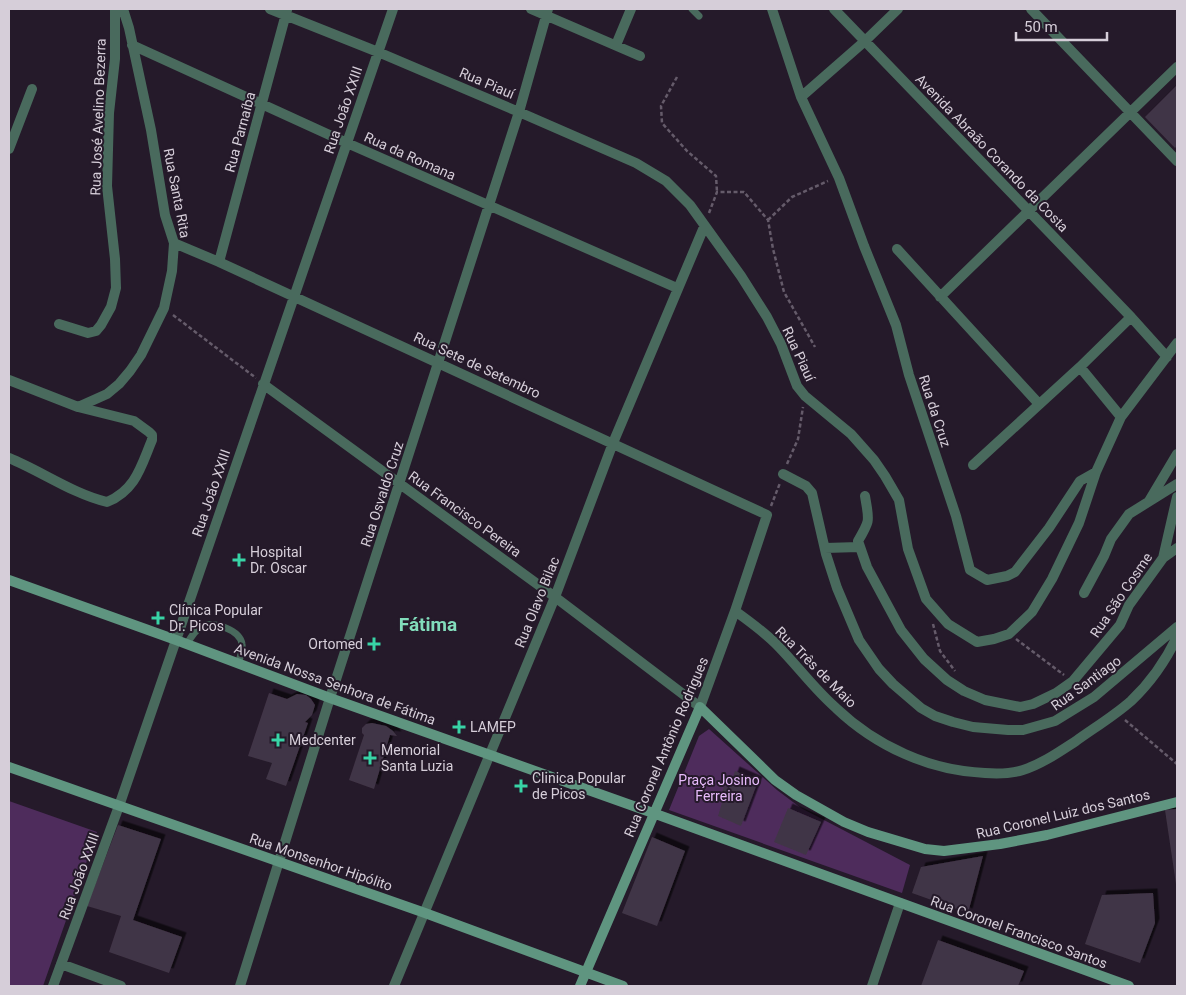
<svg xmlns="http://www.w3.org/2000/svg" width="1186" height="995" viewBox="0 0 1186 995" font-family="Roboto,sans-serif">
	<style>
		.green { fill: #4e2c5c }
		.building { fill: #413546; filter: url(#shadow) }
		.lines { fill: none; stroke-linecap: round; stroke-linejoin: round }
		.path { stroke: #655b6a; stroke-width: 2.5; stroke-dasharray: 4 2.5; stroke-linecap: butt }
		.lane { stroke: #496a5d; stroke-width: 7 }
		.street { stroke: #496a5d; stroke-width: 10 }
		.secondary { stroke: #5f9580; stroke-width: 10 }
		.poi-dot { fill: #38d4a6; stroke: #251a2a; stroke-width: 2 }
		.labels { text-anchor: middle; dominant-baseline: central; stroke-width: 4; stroke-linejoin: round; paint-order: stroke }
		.street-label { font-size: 14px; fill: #d6ced9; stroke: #251a2a }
		.poi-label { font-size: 14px; fill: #d6ced9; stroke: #251a2a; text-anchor: start }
		.park-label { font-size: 14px; fill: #e8bbfc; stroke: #251a2a }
		.district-label { font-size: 19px; font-weight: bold; fill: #82dcbb; stroke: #251a2a }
	</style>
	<defs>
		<filter id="shadow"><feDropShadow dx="4.5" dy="-4.5" stdDeviation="0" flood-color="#0009"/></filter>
	</defs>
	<rect width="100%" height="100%" fill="#251a2a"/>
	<path class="green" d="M 709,729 L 777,790 L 801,808 L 910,865 L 902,893 L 669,810 L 699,736 Z
		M 9,801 L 97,832 L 43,986 L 9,986 Z"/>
	<path class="building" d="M 1177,85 L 1177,146 L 1175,148 L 1145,117 Z
		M 269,693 L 287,699 L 297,694 L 306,695 L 311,699 L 315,705 L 312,715 L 305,722 L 308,723 L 286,786 L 266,779 L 272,763 L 248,756 Z
		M 372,723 L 386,726 L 393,731 L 397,736 L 390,735 L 374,789 L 349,780 L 364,735 L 362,733 L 362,728 L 366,724 Z
		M 735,771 L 758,781 L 741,826 L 718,816 L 722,803 L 719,802 L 724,786 L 729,788 Z
		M 788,808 L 821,822 L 806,855 L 774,842 Z
		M 1177,809 L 1177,884 L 1176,884 L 1165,810 Z
		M 118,825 L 161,839 L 133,920 L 182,937 L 169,973 L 109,952 L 121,916 L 87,906 Z
		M 652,837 L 685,851 L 657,926 L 622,913 Z
		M 983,856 L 968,913 L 912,893 L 921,867 Z
		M 1153,893 L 1155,923 L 1140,963 L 1085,944 L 1102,895 Z
		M 938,940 L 1024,971 L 1018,986 L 921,986 Z"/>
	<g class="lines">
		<path class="path" d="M 677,77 L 661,106 L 662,123 L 687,151 L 716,176 L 717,192
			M 709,213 L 717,192 L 744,192 L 768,220 L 773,249 L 784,292 L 815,347
			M 768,220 L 792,197 L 828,181
			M 173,315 L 256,378
			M 787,464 L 798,439 L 803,407
			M 771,506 L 780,483
			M 933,624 L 940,651 L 955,671
			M 1016,639 L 1064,675
			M 1125,720 L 1177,764"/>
		<path class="lane" d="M 692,9 L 699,16
			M 187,644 C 191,637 195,630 202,626 C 214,621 240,630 242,644 C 243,650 240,658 238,664"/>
		<path class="street" d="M 270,9 L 378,52 L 519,112 L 636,163 L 666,181 L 690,205 L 741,276 L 767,317 L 781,344 L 797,386 L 805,396 L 851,434 L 874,460 L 885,476 L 899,500 L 908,549 L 926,599 L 948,624 L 977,642 L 994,639 L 1009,634 L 1032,612 L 1052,579 L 1079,523 L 1096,472 L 1121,417 L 1177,343
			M 531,9 L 640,56
			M 772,9 L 801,97 L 839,178 L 864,246 L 896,325 L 909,375 L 956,516 L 970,570 L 987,580 L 1007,576 L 1015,572 L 1049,528 L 1080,481 L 1096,472
			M 834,9 L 1131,317 L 1167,357
			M 1031,9 L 1177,161
			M 132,45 L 347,143 L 677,288
			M 616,45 L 631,9
			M 801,97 L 865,41 L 898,9
			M 9,149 L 32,89
			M 174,243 L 219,262 L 767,515 L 735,611 L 700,707 L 555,597 L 263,384
			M 897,249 L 1039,404
			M 219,262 L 287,10
			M 940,297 L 1177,67
			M 59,324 L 88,333 L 96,331 L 101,325 L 111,307 L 116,288 L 115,259 L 107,186 L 109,113 L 115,59 L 115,9
			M 1080,367 L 1121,417
			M 9,380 L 78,407 L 134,421 L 149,432 L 152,435 L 152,440 C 141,466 136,490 107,502 C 73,494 41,471 9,458
			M 78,407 L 107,394 L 119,384 L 130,371 L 141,355 L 164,308 L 172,271 L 174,243 L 165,215 L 151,130 L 129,28 L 123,9
			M 973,465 L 1080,367 L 1131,317
			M 783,474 L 806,486 L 812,493 L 826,554 L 837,588 L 859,640 L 879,669 L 893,684 L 921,708 L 935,716 L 953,722 L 973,727 L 1008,730 L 1023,730 L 1055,721 L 1094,697 L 1177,627
			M 865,496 C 869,521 871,519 858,541 L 867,567 L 901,630 L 924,659 L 947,680 L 964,691 L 985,700 L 1020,707 L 1033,704 L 1056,693 L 1073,681 L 1120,625 L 1129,605 L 1163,558 L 1177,548
			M 1149,501 L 1177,454
			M 825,548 L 859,547
			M 1163,558 L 1177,497
			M 1084,593 L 1104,556 L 1111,539 L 1129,514 L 1177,484
			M 735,611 C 749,621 764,632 776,644 C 797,665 814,689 836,708 C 876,746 930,771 985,773 C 998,774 1010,774 1023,770 C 1042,764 1059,752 1076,741 C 1094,728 1114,716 1131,701 C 1150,683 1166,660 1177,637
			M 61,964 L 121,986
			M 53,986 L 119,806 L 393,9
			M 240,986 L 330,698 L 519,112 L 548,9
			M 394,986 L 555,597 L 613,443 L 704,227
			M 872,986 L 900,903"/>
		<path class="secondary" d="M 9,580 L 176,640 L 330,698 L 653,813 L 1129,986
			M 9,767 L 425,913 L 623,986
			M 580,986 L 700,707 L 775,780 L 796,795 L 844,822 L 868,832 L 925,849 L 944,851 L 1000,844 L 1047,835 L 1177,802"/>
	</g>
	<g class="poi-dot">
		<path d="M236.5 552.5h5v5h5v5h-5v5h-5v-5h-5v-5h5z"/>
		<path d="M155.5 610.5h5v5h5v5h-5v5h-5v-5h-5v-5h5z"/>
		<path d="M371.5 636.5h5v5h5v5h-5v5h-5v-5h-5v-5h5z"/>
		<path d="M456.5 719.5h5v5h5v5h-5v5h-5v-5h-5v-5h5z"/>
		<path d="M275.5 732.5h5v5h5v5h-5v5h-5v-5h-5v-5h5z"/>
		<path d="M367.5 750.5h5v5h5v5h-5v5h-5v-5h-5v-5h5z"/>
		<path d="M518.5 778.5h5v5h5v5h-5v5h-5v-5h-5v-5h5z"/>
	</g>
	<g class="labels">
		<g class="street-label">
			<text transform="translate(487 83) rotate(23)">Rua Piauí</text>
			<text transform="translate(343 110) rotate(-71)">Rua João XXIII</text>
			<text transform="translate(98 117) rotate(-88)">Rua José Avelino Bezerra</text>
			<text transform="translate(240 132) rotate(-75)">Rua Parnaíba</text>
			<text transform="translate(992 153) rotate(46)">Avenida Abraão Corando da Costa</text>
			<text transform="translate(410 156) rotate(24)">Rua da Romana</text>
			<text transform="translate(177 193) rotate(79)">Rua Santa Rita</text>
			<text transform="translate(799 354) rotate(65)">Rua Piauí</text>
			<text transform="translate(477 365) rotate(25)">Rua Sete de Setembro</text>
			<text transform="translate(935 411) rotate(72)">Rua da Cruz</text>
			<text transform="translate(211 493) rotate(-71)">Rua João XXIII</text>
			<text transform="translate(382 494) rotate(-72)">Rua Osvaldo Cruz</text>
			<text transform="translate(465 514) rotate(36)">Rua Francisco Pereira</text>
			<text transform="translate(1121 595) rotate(-56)">Rua São Cosme</text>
			<text transform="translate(537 602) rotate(-68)">Rua Olavo Bilac</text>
			<text transform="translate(816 667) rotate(45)">Rua Três de Maio</text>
			<text transform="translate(1086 683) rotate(-36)">Rua Santiago</text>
			<text transform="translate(335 684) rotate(20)">Avenida Nossa Senhora de Fátima</text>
			<text transform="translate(666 747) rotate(-67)">Rua Coronel Antônio Rodrigues</text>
			<text transform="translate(1063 814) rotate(-13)">Rua Coronel Luiz dos Santos</text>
			<text transform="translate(321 862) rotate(19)">Rua Monsenhor Hipólito</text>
			<text transform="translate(79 876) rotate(-70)">Rua João XXIII</text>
			<text transform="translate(1019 932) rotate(20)">Rua Coronel Francisco Santos</text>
		</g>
		<g class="poi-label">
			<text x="250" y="552">Hospital<tspan x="250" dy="16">Dr. Oscar</tspan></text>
			<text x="169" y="610">Clínica Popular<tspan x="169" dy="16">Dr. Picos</tspan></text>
			<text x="363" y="644" text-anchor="end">Ortomed</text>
			<text x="470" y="727">LAMEP</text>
			<text x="289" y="740">Medcenter</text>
			<text x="381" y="750">Memorial<tspan x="381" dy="16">Santa Luzia</tspan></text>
			<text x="532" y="778">Clinica Popular<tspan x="532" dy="16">de Picos</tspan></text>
		</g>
		<g class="park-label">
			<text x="719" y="780">Praça Josino<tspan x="719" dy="16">Ferreira</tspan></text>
		</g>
		<g class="district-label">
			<text x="428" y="624">Fátima</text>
		</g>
	</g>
	<rect width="1186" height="995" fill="none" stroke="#d6ced9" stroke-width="20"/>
	<path d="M1016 32v8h91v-8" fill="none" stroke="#d6ced9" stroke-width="2.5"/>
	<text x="1024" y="32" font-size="15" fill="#d6ced9" stroke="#251a2a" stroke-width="4" paint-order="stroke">50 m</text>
</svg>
